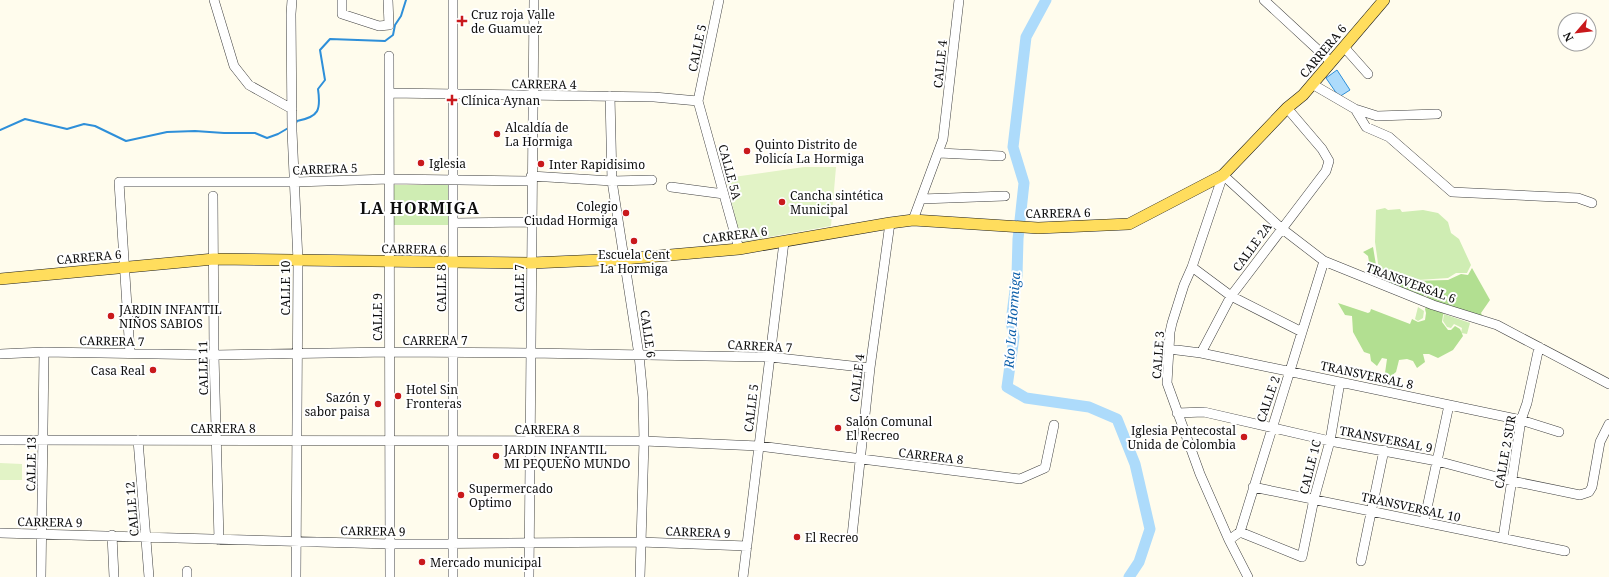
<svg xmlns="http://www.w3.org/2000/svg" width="1609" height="577" viewBox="0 0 1609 577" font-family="'Noto Serif',serif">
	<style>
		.green { fill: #cfedb3 }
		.forest { fill: #b2df91 }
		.pitch { fill: #e2f3c6 }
		.water { fill: #addbfb; stroke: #2e8fd9 }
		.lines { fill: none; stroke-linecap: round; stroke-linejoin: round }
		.stream { stroke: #2e8fd9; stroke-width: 2 }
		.river { stroke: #addbfb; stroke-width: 11 }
		.minor-casing { stroke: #404040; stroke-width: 10 }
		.major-casing { stroke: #1e1e1e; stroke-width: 12 }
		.minor { stroke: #fff; stroke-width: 9 }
		.major { stroke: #ffdd5d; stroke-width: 11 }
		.poi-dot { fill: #c9191c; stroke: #fff; stroke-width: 1.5 }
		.labels { text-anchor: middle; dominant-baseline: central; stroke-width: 4; stroke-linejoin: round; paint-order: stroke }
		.poi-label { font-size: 12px; fill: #0d0d0d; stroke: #fff; text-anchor: start }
		.street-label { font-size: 12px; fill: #0d0d0d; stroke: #fff }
		.water-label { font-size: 13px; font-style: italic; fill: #0c5faa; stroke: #fff }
		.district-label { font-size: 16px; font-weight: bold; letter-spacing: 1px; fill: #0d0d0d; stroke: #fff }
	</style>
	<rect width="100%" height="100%" fill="#fffced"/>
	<path class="green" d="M 393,185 L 448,185 L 448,225 L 393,225 Z
		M 1385,208 L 1388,210 L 1400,209 L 1402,212 L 1423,210 L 1438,213 L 1448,222 L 1451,233 L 1459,239 L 1471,265 L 1467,273 L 1456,273 L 1448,278 L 1403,281 L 1379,270 L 1375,242 L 1376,210 Z
		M 1418,307 L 1424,311 L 1423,318 L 1418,321 L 1415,319 Z
		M 1444,314 L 1470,323 L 1467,334 L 1461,333 L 1462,328 L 1454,324 L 1451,328 L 1447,327 L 1443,321 Z"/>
	<path class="forest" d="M 1373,247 L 1377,271 L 1384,277 L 1406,284 L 1409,281 L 1448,280 L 1461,274 L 1468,275 L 1472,268 L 1490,300 L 1481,313 L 1483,317 L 1431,300 L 1425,295 L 1421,297 L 1417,297 L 1415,292 L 1364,277 L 1371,273 L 1368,256 L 1363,252 Z
		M 1338,303 L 1368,313 L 1370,312 L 1371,309 L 1410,324 L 1412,319 L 1418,322 L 1425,320 L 1426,313 L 1425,309 L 1427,305 L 1445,311 L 1443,315 L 1442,322 L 1448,330 L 1451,330 L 1455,326 L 1460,329 L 1463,336 L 1453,350 L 1438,358 L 1429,354 L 1423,354 L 1425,362 L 1417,368 L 1413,361 L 1407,359 L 1399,360 L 1396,372 L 1390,377 L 1387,376 L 1385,373 L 1387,359 L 1382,358 L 1377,366 L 1371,361 L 1370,354 L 1364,352 L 1353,332 L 1352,316 L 1345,315 Z"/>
	<path class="pitch" d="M 804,167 L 836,167 L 831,226 L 741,242 L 726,178 Z
		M 0,463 L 22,464 L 22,480 L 0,480 Z"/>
	<path class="water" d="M 1337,70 L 1350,90 L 1339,97 L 1326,78 Z"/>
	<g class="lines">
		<path class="stream" d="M 295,125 L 297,121 C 319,117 321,110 318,89 L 325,80 L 320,50 L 330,39 L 385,41 L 393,35 L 395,25 L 401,16 L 406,0
			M 0,130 L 25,119 L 67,129 L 84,124 L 95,126 L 126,141 L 167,132 L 195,131 L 224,133 L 255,133 L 267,138 L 278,134 L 290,127"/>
		<path class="river" d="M 1046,0 L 1026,37 L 1013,147 L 1024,183 L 1018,239 L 1017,275 L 1011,322 L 1014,337 L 1007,387 L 1026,398 L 1089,407 L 1117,419 L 1135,464 L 1150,529 L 1139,562 L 1129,577"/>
		<defs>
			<path id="minor" d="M 214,0 L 234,66 L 249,85 L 292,109
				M 292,0 L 291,14 L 292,131 L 298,261 L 296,577
				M 342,0 L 342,14 L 379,26 L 389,25 L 388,0
				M 719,0 L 698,101 L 739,249
				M 1264,0 L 1331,62
				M 1344,47 L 1368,74
				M 389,56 L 390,577
				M 1312,84 L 1355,109 L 1377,116 L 1437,114
				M 389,93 L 654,97 L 698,101
				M 610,96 L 612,181 L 639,355 L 643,397 L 644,441 L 640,577
				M 1355,109 L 1366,127 L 1389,137 L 1452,192 L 1578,198 L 1592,203
				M 939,153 L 1001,156
				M 531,176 L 612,181 L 652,180
				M 671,187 L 724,194
				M 213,196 L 214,355 L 219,540
				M 921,199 L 1005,196
				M 913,220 L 943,139 L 959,0
				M 453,223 L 531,222
				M 1192,267 L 1231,296 L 1302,332
				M 1169,349 L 1201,353 L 1521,420 L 1559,432
				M 130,353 L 119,182 L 295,182 L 389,179 L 531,181
				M 1201,353 L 1231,296 L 1326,171 L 1329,161 L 1322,149 L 1287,108
				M 0,354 L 44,352 L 214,355 L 389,352 L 530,353 L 770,357 L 870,368
				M 1177,413 L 1204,412 L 1330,441 L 1437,461 L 1512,481 L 1580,495 L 1589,492 L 1592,487 L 1600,442 L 1609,424
				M 0,440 L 644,441 L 759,446 L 1020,479 L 1045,468 L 1054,425
				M 138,440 L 149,577
				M 1253,487 L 1565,551
				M 1424,522 L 1449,405
				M 1240,532 L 1302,557 L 1314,499 L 1330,441 L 1340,382
				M 0,533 L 390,544 L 640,542 L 747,546
				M 112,535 L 114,577
				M 852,536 L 870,368 L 890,223
				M 1503,538 L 1521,420 L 1527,403 L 1539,347
				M 1229,540 L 1240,532 L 1324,261
				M 1361,561 L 1384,450
				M 187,571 L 187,577
				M 41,577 L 44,352
				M 453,577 L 453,0
				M 529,577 L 534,0
				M 743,577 L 784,242
				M 1248,577 L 1229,540 L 1200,474 L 1167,383 L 1170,332 L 1172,323 L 1184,285 L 1192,267 L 1223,175 L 1281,228 L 1324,261 L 1433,305 L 1497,325 L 1609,384"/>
			<path id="major" d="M 0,279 L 214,259 L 531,263 L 624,259 L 739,249 L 890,223 L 913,220 L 1038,228 L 1129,224 L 1223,175 L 1287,108 L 1303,95 L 1384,0"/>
		</defs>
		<use href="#minor" class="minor-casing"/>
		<use href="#major" class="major-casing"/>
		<use href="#minor" class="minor"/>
		<use href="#major" class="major"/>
	</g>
	<g class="poi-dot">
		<path d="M460 15h4v4h4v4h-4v4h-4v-4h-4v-4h4z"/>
		<path d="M450 94h4v4h4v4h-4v4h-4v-4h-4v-4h4z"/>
		<circle cx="497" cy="134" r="4"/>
		<circle cx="747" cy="151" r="4"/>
		<circle cx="421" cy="163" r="4"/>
		<circle cx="541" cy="164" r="4"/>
		<circle cx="782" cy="202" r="4"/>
		<circle cx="626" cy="213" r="4"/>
		<circle cx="634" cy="241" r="4"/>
		<circle cx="111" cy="316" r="4"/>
		<circle cx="153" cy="370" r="4"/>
		<circle cx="398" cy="396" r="4"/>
		<circle cx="378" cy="404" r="4"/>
		<circle cx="838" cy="428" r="4"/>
		<circle cx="1244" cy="437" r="4"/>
		<circle cx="496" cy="456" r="4"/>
		<circle cx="461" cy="495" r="4"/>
		<circle cx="797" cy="537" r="4"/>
		<circle cx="422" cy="562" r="4"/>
	</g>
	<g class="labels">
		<g class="poi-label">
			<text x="471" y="14">Cruz roja Valle<tspan x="471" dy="14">de Guamuez</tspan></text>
			<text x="461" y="100">Clínica Aynan</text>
			<text x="505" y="127">Alcaldía de<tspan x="505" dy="14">La Hormiga</tspan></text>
			<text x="755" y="144">Quinto Distrito de<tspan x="755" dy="14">Policía La Hormiga</tspan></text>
			<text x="429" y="163">Iglesia</text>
			<text x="549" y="164">Inter Rapidisimo</text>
			<text x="790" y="195">Cancha sintética<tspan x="790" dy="14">Municipal</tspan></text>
			<text x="618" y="206" text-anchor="end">Colegio<tspan x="618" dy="14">Ciudad Hormiga</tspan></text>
			<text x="634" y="254" text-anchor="middle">Escuela Cent<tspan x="634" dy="14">La Hormiga</tspan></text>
			<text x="119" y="309">JARDIN INFANTIL<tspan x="119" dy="14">NIÑOS SABIOS</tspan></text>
			<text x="145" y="370" text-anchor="end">Casa Real</text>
			<text x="406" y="389">Hotel Sin<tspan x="406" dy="14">Fronteras</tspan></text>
			<text x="370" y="397" text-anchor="end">Sazón y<tspan x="370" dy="14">sabor paisa</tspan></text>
			<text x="846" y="421">Salón Comunal<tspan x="846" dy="14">El Recreo</tspan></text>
			<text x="1236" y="430" text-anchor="end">Iglesia Pentecostal<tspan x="1236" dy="14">Unida de Colombia</tspan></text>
			<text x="504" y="449">JARDIN INFANTIL<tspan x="504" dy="14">MI PEQUEÑO MUNDO</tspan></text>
			<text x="469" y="488">Supermercado<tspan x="469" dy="14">Optimo</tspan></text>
			<text x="805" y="537">El Recreo</text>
			<text x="430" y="562">Mercado municipal</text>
		</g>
		<g class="street-label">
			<text transform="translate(697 48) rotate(-78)">CALLE 5</text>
			<text transform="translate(1323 51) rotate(-50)">CARRERA 6</text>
			<text transform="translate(940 64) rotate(-84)">CALLE 4</text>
			<text transform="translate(544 84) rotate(1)">CARRERA 4</text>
			<text transform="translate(325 169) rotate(-2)">CARRERA 5</text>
			<text transform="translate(730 172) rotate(75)">CALLE 5A</text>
			<text transform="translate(1058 213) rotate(-1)">CARRERA 6</text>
			<text transform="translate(735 235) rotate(-7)">CARRERA 6</text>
			<text transform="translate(1252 247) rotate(-54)">CALLE 2A</text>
			<text transform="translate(414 249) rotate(1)">CARRERA 6</text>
			<text transform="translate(89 257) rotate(-5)">CARRERA 6</text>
			<text transform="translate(1411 283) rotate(20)">TRANSVERSAL 6</text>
			<text transform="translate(285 288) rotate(-90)">CALLE 10</text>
			<text transform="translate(441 288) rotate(-90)">CALLE 8</text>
			<text transform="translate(519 288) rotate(-90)">CALLE 7</text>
			<text transform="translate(377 317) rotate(-90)">CALLE 9</text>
			<text transform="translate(648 334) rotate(82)">CALLE 6</text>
			<text x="435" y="340">CARRERA 7</text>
			<text transform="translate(112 341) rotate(1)">CARRERA 7</text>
			<text transform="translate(760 346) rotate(3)">CARRERA 7</text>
			<text transform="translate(1158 355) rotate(-86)">CALLE 3</text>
			<text transform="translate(203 368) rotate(-91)">CALLE 11</text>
			<text transform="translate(1367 375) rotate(12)">TRANSVERSAL 8</text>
			<text transform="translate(857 378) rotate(-83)">CALLE 4</text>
			<text transform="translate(1268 399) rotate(-71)">CALLE 2</text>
			<text transform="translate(751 408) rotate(-83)">CALLE 5</text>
			<text x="223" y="428">CARRERA 8</text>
			<text x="547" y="429">CARRERA 8</text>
			<text transform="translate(1386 439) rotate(11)">TRANSVERSAL 9</text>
			<text transform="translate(1505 452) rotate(-80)">CALLE 2 SUR</text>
			<text transform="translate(931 456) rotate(7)">CARRERA 8</text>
			<text transform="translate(31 464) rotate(-89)">CALLE 13</text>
			<text transform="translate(1310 467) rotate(-76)">CALLE 1C</text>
			<text transform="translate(1411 507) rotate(12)">TRANSVERSAL 10</text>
			<text transform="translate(132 509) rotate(-95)">CALLE 12</text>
			<text transform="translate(50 522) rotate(1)">CARRERA 9</text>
			<text transform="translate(373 531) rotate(1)">CARRERA 9</text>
			<text transform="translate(698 532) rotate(2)">CARRERA 9</text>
		</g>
		<g class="water-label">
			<text transform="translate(1012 320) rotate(-86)">Río La Hormiga</text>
		</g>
		<g class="district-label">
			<text x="420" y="208">LA HORMIGA</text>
		</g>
	</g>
	<g transform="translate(1577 32) rotate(242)"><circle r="19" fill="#ffffff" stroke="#9e9e9e"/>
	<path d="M0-3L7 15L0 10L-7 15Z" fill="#c9191c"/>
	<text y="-6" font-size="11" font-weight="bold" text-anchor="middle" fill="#0d0d0d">N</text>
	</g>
</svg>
